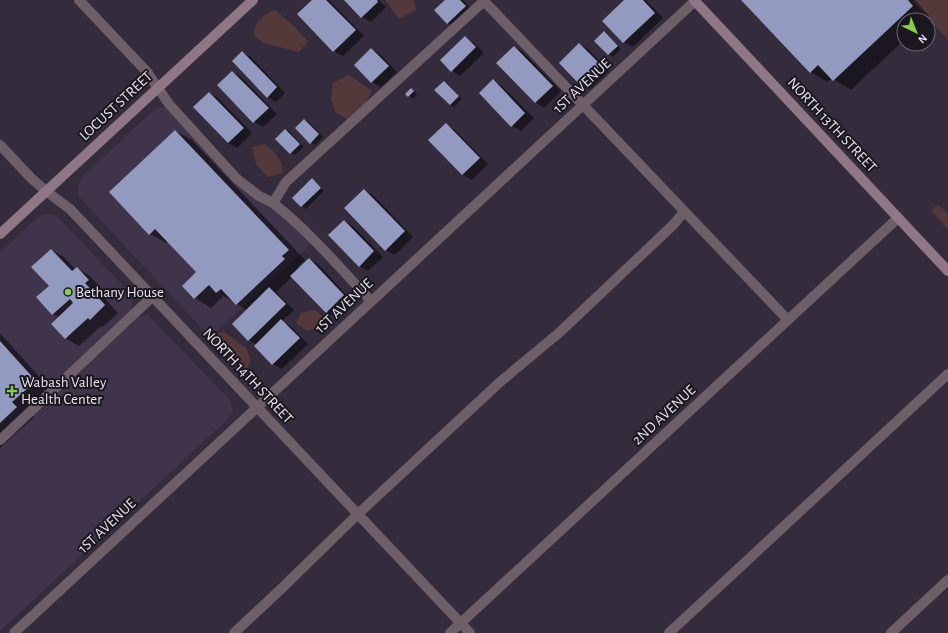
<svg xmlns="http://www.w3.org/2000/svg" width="948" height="633" viewBox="0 0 948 633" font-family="'Alegreya Sans',sans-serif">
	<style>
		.built { fill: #3f3449 }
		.green { fill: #54393a }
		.shadow { fill: #0007 }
		.building { fill: #929bbf }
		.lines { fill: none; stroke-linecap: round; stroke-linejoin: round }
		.lane { stroke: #6e5e67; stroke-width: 10 }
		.street { stroke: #6e5e67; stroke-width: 10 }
		.secondary { stroke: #907786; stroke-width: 10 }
		.poi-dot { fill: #83d04e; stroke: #1a171e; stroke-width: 1.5 }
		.labels { text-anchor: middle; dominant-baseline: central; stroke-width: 4; stroke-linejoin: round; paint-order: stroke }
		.street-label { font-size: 15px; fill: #e9e4ef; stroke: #1a171e }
		.poi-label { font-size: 15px; fill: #e9e4ef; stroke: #1a171e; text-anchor: start }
	</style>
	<rect width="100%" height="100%" fill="#342c3c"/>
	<path class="built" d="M 160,107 L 166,108 L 312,243 L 210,337 L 81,199 L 78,192 L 78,184 L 84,175 L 155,109 Z
		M 50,214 L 55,215 L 60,219 L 126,289 L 130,295 L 132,303 L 130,311 L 0,434 L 0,252 L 38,217 L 43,215 Z
		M 147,314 L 231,401 L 233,410 L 230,417 L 0,631 L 0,446 L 139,317 Z"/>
	<path class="green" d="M 385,0 L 414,0 L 416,10 L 399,19 Z
		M 911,0 L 948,0 L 948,40 Z
		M 275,10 L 296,28 L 308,42 L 299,52 L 263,43 L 253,34 C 258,19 261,16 275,10 Z
		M 349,75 L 372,91 L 366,102 L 347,119 L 335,112 L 331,99 L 333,83 Z
		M 265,144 L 275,153 L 281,162 L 282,173 L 268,177 L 256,164 L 252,147 Z
		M 938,205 L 948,213 L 948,230 L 931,210 Z
		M 315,310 L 323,316 L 319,327 L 307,331 L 296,323 L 301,313 Z
		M 224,332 L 246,348 L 251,361 L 247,369 L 238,364 L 216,339 L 219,333 Z"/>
	<path class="shadow" d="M 313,0 L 329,0 L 364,36 L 343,56 L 334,51 Z
		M 345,0 L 379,0 L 386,7 L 371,22 L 362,17 Z
		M 447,0 L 463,0 L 474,12 L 457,28 L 448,23 L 436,10 Z
		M 626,0 L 646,0 L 663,18 L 633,47 L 624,42 L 604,21 Z
		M 742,0 L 915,0 L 929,16 L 925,20 L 904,20 L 904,40 L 851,90 L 832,78 L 827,82 L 811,72 Z
		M 604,32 L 608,35 L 621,49 L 613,57 L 609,54 L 595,41 Z
		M 465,37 L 474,43 L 484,53 L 460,76 L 452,71 Z
		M 579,44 L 588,49 L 609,71 L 590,89 L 581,84 Z
		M 515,47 L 523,52 L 561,91 L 544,108 L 535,102 Z
		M 371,49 L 380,54 L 397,72 L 381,87 L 372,82 L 355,65 Z
		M 242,52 L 251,57 L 285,93 L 276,102 L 267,97 Z
		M 232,72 L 241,77 L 277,114 L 263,127 L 254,122 L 218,85 Z
		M 493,81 L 502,86 L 534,118 L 521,131 L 512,126 Z
		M 444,82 L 448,84 L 462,99 L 454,107 L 450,104 Z
		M 411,89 L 417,94 L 413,99 L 406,94 Z
		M 209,93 L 218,98 L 252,133 L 237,148 L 228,143 L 194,107 Z
		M 305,120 L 309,122 L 323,137 L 315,145 L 311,143 Z
		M 446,125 L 455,130 L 488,164 L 472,180 L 463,175 L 430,140 Z
		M 286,130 L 290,132 L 304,147 L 295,155 L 291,153 Z
		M 176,131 L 192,140 L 305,260 L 298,266 L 300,268 L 309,259 L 318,264 L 352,301 L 335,317 L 327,312 L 292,277 L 276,292 L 294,310 L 282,321 L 290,326 L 308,344 L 282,369 L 273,364 L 257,345 L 249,340 L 247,310 L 223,296 L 211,308 L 195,298 L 198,272 L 169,241 L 166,243 L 150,234 Z
		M 312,180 L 324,191 L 306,209 L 302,206 Z
		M 364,190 L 373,195 L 413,237 L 395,255 L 386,250 Z
		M 345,221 L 353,226 L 383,257 L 368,271 L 359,266 Z
		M 51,250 L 64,257 L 76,270 L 77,268 L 90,276 L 101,288 L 98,291 L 118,313 L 103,327 L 101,326 L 79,346 L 66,339 L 52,324 L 59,317 L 53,314 L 50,286 Z
		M 0,333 L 52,391 L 28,412 L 34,417 L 0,448 Z"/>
	<path class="building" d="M 312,0 L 326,0 L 356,30 L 333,52 L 297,14 Z
		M 344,0 L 377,0 L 378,2 L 361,18 Z
		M 445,0 L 460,0 L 466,6 L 447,24 L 434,10 Z
		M 624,0 L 643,0 L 655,13 L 623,43 L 602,21 Z
		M 741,0 L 908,0 L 913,6 L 833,81 L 818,65 L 810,73 Z
		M 604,31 L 618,46 L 608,55 L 594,41 Z
		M 465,36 L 476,47 L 451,72 L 440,60 Z
		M 579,43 L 601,65 L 580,85 L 559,63 Z
		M 514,46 L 553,86 L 535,103 L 496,63 Z
		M 371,48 L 389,66 L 371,83 L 354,65 Z
		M 242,51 L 277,87 L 267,98 L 232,61 Z
		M 232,71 L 269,108 L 253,123 L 217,85 Z
		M 493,79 L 525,113 L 511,127 L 479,93 Z
		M 444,81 L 459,96 L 450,105 L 434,90 Z
		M 411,88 L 414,91 L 408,97 L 405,94 Z
		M 209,92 L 244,128 L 228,143 L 193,107 Z
		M 304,119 L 319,134 L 310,144 L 295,128 Z
		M 446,123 L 480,158 L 462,175 L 428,140 Z
		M 285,129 L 300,144 L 290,154 L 275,139 Z
		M 175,130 L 289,250 L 282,256 L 285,259 L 236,305 L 221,289 L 216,293 L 209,285 L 194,299 L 182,286 L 196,272 L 155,229 L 149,235 L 109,192 Z
		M 312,178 L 321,188 L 301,207 L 292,198 Z
		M 364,189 L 405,231 L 385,251 L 344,208 Z
		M 344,220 L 374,251 L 359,267 L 328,235 Z
		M 51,249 L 72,271 L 77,267 L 89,280 L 85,283 L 105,305 L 90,320 L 88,318 L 65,339 L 51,324 L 73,303 L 70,299 L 52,315 L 36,297 L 49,286 L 31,267 Z
		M 309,258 L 344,295 L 326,313 L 290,276 Z
		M 269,287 L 286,304 L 248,341 L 232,324 Z
		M 281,319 L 300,338 L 272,365 L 254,346 Z
		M 0,341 L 36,381 L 12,402 L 17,407 L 0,423 Z"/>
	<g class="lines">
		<path class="lane" d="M 79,0 L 147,72 L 169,104 L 237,179 L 259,196 L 273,203
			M 483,0 L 788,320
			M 371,301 C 341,269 308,230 273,203 L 286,182 L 484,1
			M 0,440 L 152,297
			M 234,633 L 281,589 L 358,514 L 500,382 L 560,332 L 673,225 L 684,212
			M 669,633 L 948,374"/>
		<path class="street" d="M 0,145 L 31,178 L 46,191 L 70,209 L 470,633
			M 14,633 L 695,1
			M 450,633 L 898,218
			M 891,633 L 948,580"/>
		<path class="secondary" d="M 694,0 L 948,271
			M 0,234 L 253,0"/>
	</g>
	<g class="poi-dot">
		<circle cx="68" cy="292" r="4"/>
		<path d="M10 385h4v4h4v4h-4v4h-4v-4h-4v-4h4z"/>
	</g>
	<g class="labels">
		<g class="street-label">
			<text transform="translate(582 86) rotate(-43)">1ST AVENUE</text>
			<text transform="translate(116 106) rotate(-43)">LOCUST STREET</text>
			<text transform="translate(832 125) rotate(47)">NORTH 13TH STREET</text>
			<text transform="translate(344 306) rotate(-43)">1ST AVENUE</text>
			<text transform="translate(248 376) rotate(47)">NORTH 14TH STREET</text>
			<text transform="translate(664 415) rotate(-43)">2ND AVENUE</text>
			<text transform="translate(107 526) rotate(-43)">1ST AVENUE</text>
		</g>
		<g class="poi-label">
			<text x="76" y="292">Bethany House</text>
			<text x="21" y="382">Wabash Valley<tspan x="21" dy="17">Health Center</tspan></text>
		</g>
	</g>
	<g transform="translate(916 32) rotate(137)"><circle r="19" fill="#1a171e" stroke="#6d6972"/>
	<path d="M0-3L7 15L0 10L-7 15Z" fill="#83d04e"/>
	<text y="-6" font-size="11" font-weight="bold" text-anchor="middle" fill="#e9e4ef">N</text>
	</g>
</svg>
